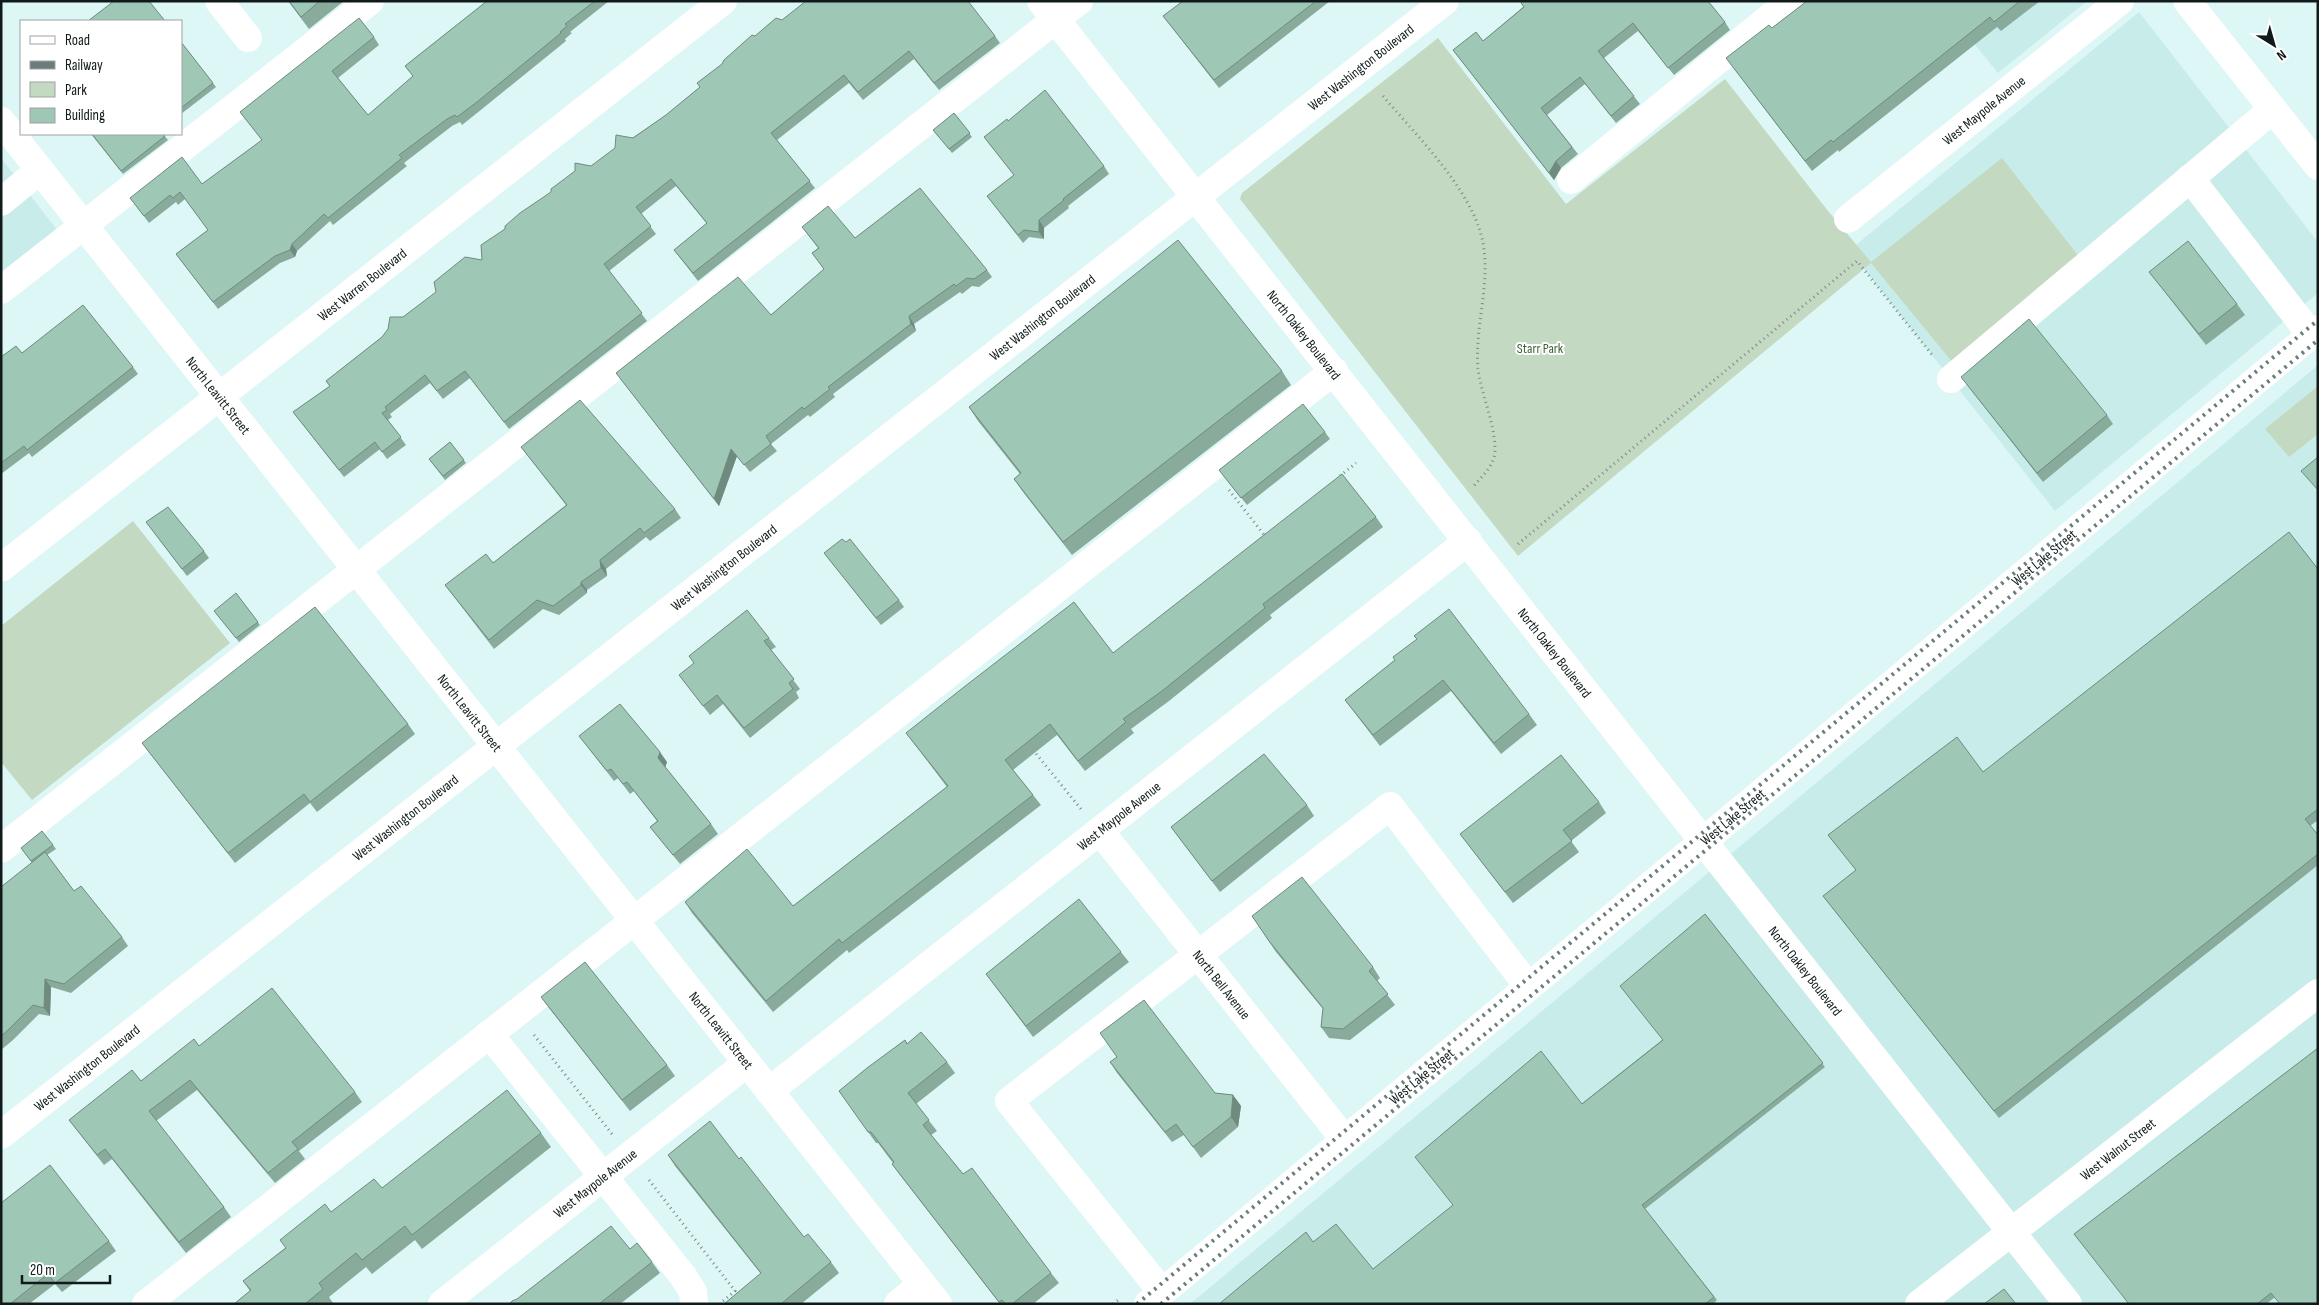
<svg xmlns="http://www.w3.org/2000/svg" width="2319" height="1305" viewBox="0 0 2319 1305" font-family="'Sofia Sans Condensed',sans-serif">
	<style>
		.built { fill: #c8ecea }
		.green { fill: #c4d9c1 }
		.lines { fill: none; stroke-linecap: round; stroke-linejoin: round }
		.path { stroke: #798c8b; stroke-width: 3; stroke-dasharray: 1 4; stroke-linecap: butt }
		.minor { stroke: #fff; stroke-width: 28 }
		.major { stroke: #fff; stroke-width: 28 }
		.rail { stroke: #6b7c7c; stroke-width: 4; stroke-dasharray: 2.5 5; stroke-linecap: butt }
		.wall { fill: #89ab9c }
		.shaded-wall { fill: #6f8b7f }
		.building { fill: #9fc7b5; stroke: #6f8b7f }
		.labels { text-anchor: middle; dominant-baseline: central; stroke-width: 4; stroke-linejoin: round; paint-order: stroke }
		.street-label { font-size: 14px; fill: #101a1a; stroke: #fff }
		.park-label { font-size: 14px; fill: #3d6237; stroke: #fff }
	</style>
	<rect width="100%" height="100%" fill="#dcf7f5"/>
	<path class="built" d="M 1939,1 L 2087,1 L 1998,73 Z
		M 2139,12 L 2318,242 L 2318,293 L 2055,511 L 1864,269 L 1871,262 L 1856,245 Z
		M 1,158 L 65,240 L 1,290 Z
		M 2318,365 L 2318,1304 L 1190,1304 L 2238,432 Z"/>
	<path class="green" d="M 1438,38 L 1566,204 L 1725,79 L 1828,211 L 1871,262 L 2002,158 L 2080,258 L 1953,363 L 1871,263 L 1518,556 L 1240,199 L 1242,193 Z
		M 2318,386 L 2318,434 L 2289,457 L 2265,429 Z
		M 133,521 L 230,643 L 32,800 L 1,762 L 1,626 Z"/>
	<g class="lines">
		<path class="path" d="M 1383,96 C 1415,134 1463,181 1479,228 C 1495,273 1474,322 1478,368 C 1481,395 1495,422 1495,450 C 1495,466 1482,476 1472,488
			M 1340,476 L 1356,463
			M 1229,490 L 1265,536 L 1267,534
			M 1518,544 L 1857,261 L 1933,356
			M 1033,750 L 1081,809
			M 534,1035 L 612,1134
			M 649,1180 L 735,1291 L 723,1301
			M 1113,1304 L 1121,1298"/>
		<g class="minor">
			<path d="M 219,1 L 248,38"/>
			<path id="s1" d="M 1041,1 L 2068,1304"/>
			<path id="s2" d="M 1,121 L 938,1304"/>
			<path d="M 2190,178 L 2311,335"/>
			<path d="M 1571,180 L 1790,1"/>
			<path d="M 1,202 L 40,170"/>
			<path id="s3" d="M 1848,219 L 2120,1"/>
			<path d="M 1,290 L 370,1"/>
			<path d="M 1951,379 L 2273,109"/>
			<path id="s4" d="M 1,568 L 723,1"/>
			<path id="s5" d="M 1100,831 L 1345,1140"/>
			<path d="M 1,849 L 1079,1"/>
			<path d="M 489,1034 L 683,1276 L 693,1292 L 694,1304"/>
			<path id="s6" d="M 769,1091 L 1468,541"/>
			<path id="s7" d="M 1,1135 L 1445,1"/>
			<path d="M 1162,1292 L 1009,1101 L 1390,806 L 1528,986"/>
			<path d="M 146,1304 L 1334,371"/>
			<path id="s8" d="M 442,1304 L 747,1063"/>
			<path d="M 898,1304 L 922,1284"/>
			<path id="s9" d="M 1919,1304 L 2318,993"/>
		</g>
		<g class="major">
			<path d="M 2187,1 L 2318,166"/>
			<path id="s10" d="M 1148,1304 L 2318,329"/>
		</g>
		<path class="rail" d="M 1137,1304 L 2318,320
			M 1161,1304 L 2318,340"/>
	</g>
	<path class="wall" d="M 288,1 L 344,1 L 309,29 Z
		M 487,1 L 609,1 L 570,32 L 572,33 L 565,39 L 566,41 L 482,109 L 462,125 L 460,122 L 452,126 L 404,163 L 407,166 L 333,225 L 330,221 L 297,251 L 295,257 L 280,263 L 218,309 L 176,254 L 208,230 L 185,199 L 178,205 L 176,202 L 149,223 L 130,198 L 202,184 L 262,140 L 240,112 L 374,37 L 379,45 L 338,78 L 368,115 L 413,76 L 405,66 Z
		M 1183,1 L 1330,1 L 1219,88 L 1163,16 Z
		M 1807,1 L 2040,1 L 2001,31 L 1997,27 L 1839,152 L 1838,150 L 1812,171 L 1726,58 L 1772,28 Z
		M 1523,7 L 1725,22 L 1730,30 L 1674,75 L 1638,31 L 1604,58 L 1640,104 L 1616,123 L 1585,84 L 1547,115 L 1578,154 L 1561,168 L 1554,180 L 1453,50 L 1483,41 Z
		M 782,20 L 995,36 L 1000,43 L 939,90 L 914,59 L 863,100 L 849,83 L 777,140 L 815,188 L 698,281 L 674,250 L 707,224 L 676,186 L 641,214 L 656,234 L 609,271 L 647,321 L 509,429 L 470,378 L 443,399 L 430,383 L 390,414 L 392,417 L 388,420 L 406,445 L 387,459 L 380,449 L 344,477 L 293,412 L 330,386 L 326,381 L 382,337 L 403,317 L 482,260 L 505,229 L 591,166 L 666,115 L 700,87 L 722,64 L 755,36 Z
		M 181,42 L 216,87 L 181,114 Z
		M 954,113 L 972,137 L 952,153 L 936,133 Z
		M 1008,121 L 1104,166 L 1109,174 L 1068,206 L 1069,208 L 1044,228 L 1044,239 L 1029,237 L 1023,243 L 987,196 L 1014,175 L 984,137 Z
		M 91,134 L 163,134 L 168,140 L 123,174 Z
		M 802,227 L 855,238 L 987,270 L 992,277 L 979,287 L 972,286 L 962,294 L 960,292 L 914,324 L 916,331 L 833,394 L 835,397 L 810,417 L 808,415 L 771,444 L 777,451 L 750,472 L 737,456 L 719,506 L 616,373 L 771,315 L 824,269 L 812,253 L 818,248 Z
		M 2149,272 L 2237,304 L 2245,315 L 2206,345 L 2157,282 Z
		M 22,353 L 133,367 L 138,374 L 32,457 L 29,453 L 1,474 L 1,357 Z
		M 1282,371 L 1291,385 L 1072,555 L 1023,492 L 1014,479 L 1020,474 L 978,421 L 969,407 Z
		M 1961,377 L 2107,415 L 2113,424 L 2043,482 Z
		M 1325,432 L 1330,439 L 1247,505 L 1219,470 Z
		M 450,442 L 466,463 L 445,480 L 429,459 Z
		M 521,447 L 675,509 L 681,518 L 650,541 L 646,537 L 606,569 L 607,576 L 587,590 L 587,593 L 559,615 L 543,609 L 494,649 L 445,585 L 493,563 L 566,505 Z
		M 1376,517 L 1383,527 L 1270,615 L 1272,618 L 1169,701 L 1131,729 L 1134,733 L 1085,771 L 1057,735 L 1013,770 L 1041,805 L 849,953 L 847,950 L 773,1012 L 692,913 L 685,902 L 793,906 L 947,787 L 906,733 L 1113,653 Z
		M 146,522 L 204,551 L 209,558 L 187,576 Z
		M 824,553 L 899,600 L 904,607 L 881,625 Z
		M 2318,569 L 2318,820 L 2310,826 L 2318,835 L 2318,865 L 1999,1118 L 1823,896 L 1856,870 L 1828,835 L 1983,772 Z
		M 236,593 L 260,625 L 239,642 L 217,614 Z
		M 769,638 L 776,647 L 771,650 L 800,689 L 796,692 L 799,698 L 750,738 L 723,704 L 710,715 L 679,675 Z
		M 1395,660 L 1529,714 L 1537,725 L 1501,754 L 1451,691 L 1380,746 L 1345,700 Z
		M 408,724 L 415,734 L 317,812 L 310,803 L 235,863 L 142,743 Z
		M 579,736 L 667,762 L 665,767 L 711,824 L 718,834 L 680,864 L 650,827 L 657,821 L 634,791 L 630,794 L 618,778 L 614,781 Z
		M 1599,802 L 1606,813 L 1571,841 L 1579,852 L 1513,903 L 1460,834 Z
		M 1307,805 L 1314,816 L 1220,892 L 1171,827 Z
		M 53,845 L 56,849 L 47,855 L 74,891 L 122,937 L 128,946 L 71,993 L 51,987 L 50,1016 L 39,1014 L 13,1040 L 1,1050 L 1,887 L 32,863 L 21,848 Z
		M 1705,914 L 1825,1067 L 1645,1209 L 1717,1300 L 1713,1304 L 1219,1304 L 1313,1242 L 1373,1269 L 1662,1040 Z
		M 1252,916 L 1373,967 L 1380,978 L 1377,981 L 1395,1005 L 1350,1040 L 1329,1038 L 1321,1027 L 1323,1009 L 1276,952 Z
		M 1121,952 L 1129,962 L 1033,1037 L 986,974 Z
		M 541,997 L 667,1065 L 675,1076 L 630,1111 L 549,1008 Z
		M 905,1040 L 907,1043 L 947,1062 L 955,1073 L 916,1104 L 937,1131 L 931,1135 L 963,1174 L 1051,1273 L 1059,1283 L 1033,1304 L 1000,1304 L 900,1175 L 892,1164 L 893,1163 L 878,1143 L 876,1143 L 839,1091 Z
		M 199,1046 L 355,1092 L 362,1102 L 299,1151 L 305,1159 L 275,1183 L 197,1090 L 156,1121 L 224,1207 L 231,1217 L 186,1253 L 112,1159 L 104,1165 L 69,1120 L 141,1081 Z
		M 2318,1048 L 2274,1298 L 2266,1304 L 2128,1304 Z
		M 1110,1062 L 1215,1093 L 1233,1095 L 1241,1106 L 1238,1127 L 1201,1158 L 1184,1135 L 1172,1142 L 1117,1073 Z
		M 541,1133 L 551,1147 L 422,1249 L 415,1240 L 372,1274 L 366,1267 L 329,1297 L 333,1303 L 332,1304 L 234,1304 L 250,1291 L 243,1281 L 331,1212 L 382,1188 Z
		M 668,1155 L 739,1159 L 804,1237 L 831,1262 L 839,1273 L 801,1304 L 724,1304 L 761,1274 L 675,1166 Z
		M 1,1203 L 109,1241 L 116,1251 L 62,1292 L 55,1284 L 29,1304 L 1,1304 Z
		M 630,1249 L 652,1262 L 660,1273 L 620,1304 L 509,1304 Z"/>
	<path class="shaded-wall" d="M 1556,161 L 1561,168 L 1554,180 L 1549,173 Z
		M 1039,220 L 1044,228 L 1044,239 L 1039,232 Z
		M 292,244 L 297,251 L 295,257 L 290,250 Z
		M 909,316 L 914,324 L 916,331 L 911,324 Z
		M 731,449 L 737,456 L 719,506 L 714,499 Z
		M 600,560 L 606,569 L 607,576 L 601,568 Z
		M 581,582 L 587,590 L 587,593 L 581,585 Z
		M 660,752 L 667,762 L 665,768 L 658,758 Z
		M 45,979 L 51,987 L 50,1016 L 44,1008 Z
		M 1233,1095 L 1241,1106 L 1238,1127 L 1231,1117 Z"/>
	<path class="building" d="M 114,1 L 149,1 L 165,21 L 88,21 Z
		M 289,1 L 320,1 L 301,17 Z
		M 487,1 L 595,1 L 565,24 L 567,26 L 560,32 L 561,33 L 477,102 L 457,117 L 455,115 L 447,119 L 399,155 L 402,158 L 328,218 L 324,214 L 292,244 L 290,250 L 275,256 L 213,302 L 176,254 L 208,230 L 180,192 L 173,198 L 170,195 L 144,216 L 130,198 L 182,157 L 202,184 L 262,140 L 240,112 L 359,18 L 374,37 L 332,71 L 368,115 L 413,76 L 405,66 Z
		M 806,1 L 968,1 L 995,36 L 934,83 L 909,51 L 858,92 L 844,75 L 771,133 L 810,181 L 693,273 L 674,250 L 707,223 L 671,179 L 636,207 L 651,226 L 604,264 L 642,313 L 504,422 L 465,371 L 437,391 L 425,375 L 385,407 L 387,410 L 382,413 L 401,437 L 382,452 L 375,442 L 339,470 L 293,412 L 330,386 L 326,381 L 382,337 L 388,329 L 390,317 L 403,317 L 436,292 L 434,282 L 465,257 L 482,260 L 481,245 L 505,229 L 505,226 L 520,213 L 551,192 L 551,189 L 575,171 L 575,163 L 591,166 L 615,148 L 616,135 L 633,138 L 666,115 L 700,87 L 697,83 L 722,64 L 724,60 L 752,35 L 755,36 L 776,18 L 782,20 Z
		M 1183,1 L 1316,1 L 1214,80 L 1163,16 Z
		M 1523,1 L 1708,1 L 1725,22 L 1668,68 L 1633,23 L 1598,51 L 1634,96 L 1611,116 L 1580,77 L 1541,108 L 1572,147 L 1556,161 L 1549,173 L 1453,50 L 1476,32 L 1483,41 L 1524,7 L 1521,3 Z
		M 1807,1 L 2020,1 L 1994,22 L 1990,17 L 1833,142 L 1831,140 L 1805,161 L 1726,58 L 1769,25 L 1772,28 Z
		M 181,42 L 213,83 L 181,108 Z
		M 1045,90 L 1104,166 L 1063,199 L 1064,200 L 1039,220 L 1039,232 L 1024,230 L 1018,235 L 987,196 L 1014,175 L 984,137 L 1007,119 L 1008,121 Z
		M 954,113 L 970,133 L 949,149 L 933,130 Z
		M 92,134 L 163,134 L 165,136 L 121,171 Z
		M 920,188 L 987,270 L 974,279 L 967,278 L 956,286 L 954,284 L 909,316 L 911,324 L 828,387 L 830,389 L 804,409 L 802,407 L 766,436 L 771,444 L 744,465 L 731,449 L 714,499 L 616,373 L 738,277 L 771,315 L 824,269 L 812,253 L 819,248 L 802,227 L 828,206 L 855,238 Z
		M 1178,240 L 1282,371 L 1063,542 L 1014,479 L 1021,473 L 969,407 Z
		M 2188,241 L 2237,304 L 2199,334 L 2149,272 Z
		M 83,305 L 133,367 L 27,450 L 24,446 L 1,463 L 1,357 L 16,346 L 22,353 Z
		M 2029,319 L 2107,415 L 2037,473 L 1961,377 Z
		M 580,400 L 675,509 L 644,533 L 640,528 L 600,560 L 601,568 L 581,582 L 581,585 L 553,606 L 537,600 L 489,640 L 445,585 L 486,554 L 493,563 L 567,505 L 521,447 Z
		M 1303,404 L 1325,432 L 1241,498 L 1219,470 Z
		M 450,442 L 464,460 L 443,476 L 429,459 Z
		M 2318,457 L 2318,490 L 2301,471 Z
		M 1342,474 L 1376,517 L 1263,604 L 1265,608 L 1162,691 L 1123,719 L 1126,722 L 1078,761 L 1050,724 L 1005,760 L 1033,795 L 842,943 L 839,939 L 766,1001 L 685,902 L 747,849 L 793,906 L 948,786 L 906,733 L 964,687 L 1074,602 L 1113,653 Z
		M 168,507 L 204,551 L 182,569 L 146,522 Z
		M 2289,532 L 2318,569 L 2318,809 L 2305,819 L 2318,835 L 2318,854 L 1994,1111 L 1823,896 L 1856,870 L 1828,835 L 1957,737 L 1983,772 Z
		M 842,539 L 846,542 L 850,539 L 899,600 L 876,618 L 824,553 Z
		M 236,593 L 258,622 L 236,638 L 214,611 Z
		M 315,607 L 408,724 L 310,802 L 304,794 L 228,853 L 142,743 Z
		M 1449,609 L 1529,714 L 1494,743 L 1443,680 L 1373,735 L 1345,700 L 1395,660 L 1393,657 L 1417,639 L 1414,636 Z
		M 747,610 L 769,638 L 764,641 L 794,679 L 789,683 L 793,689 L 744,728 L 717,695 L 703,706 L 679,675 L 694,663 L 689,656 Z
		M 620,704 L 660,752 L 658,758 L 711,824 L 673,855 L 650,827 L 658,821 L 627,782 L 623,784 L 611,769 L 607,771 L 579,736 Z
		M 1264,754 L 1307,805 L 1212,881 L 1171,827 Z
		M 1561,755 L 1599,802 L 1563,830 L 1572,841 L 1505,892 L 1460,834 Z
		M 42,831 L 53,845 L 31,861 L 21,848 Z
		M 45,852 L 74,891 L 81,886 L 122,937 L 64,984 L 45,979 L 44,1008 L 33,1005 L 7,1031 L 1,1036 L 1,887 Z
		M 1302,877 L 1373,967 L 1369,971 L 1388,994 L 1343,1029 L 1321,1027 L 1323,1008 L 1269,941 L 1252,916 Z
		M 1079,899 L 1121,952 L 1026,1026 L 986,974 Z
		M 1705,914 L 1823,1063 L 1642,1205 L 1714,1297 L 1705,1304 L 1219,1304 L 1306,1232 L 1313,1242 L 1336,1224 L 1373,1269 L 1453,1205 L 1415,1157 L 1541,1051 L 1582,1104 L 1663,1040 L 1620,986 Z
		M 585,962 L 667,1065 L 622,1100 L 541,997 Z
		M 272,988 L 355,1092 L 292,1142 L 298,1149 L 268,1173 L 190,1080 L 149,1111 L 224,1207 L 179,1242 L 105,1149 L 97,1155 L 69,1120 L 132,1070 L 141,1081 L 194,1039 L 199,1046 Z
		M 1144,1000 L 1215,1093 L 1233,1095 L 1231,1117 L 1193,1147 L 1176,1124 L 1165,1132 L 1110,1062 L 1117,1057 L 1100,1033 Z
		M 921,1032 L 947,1062 L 908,1093 L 929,1120 L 923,1125 L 963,1174 L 972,1168 L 1051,1273 L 1012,1304 L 1006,1304 L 1002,1300 L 999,1302 L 892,1164 L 894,1162 L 871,1132 L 868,1132 L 839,1091 L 867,1068 L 905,1040 L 907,1044 Z
		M 2318,1048 L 2318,1304 L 2280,1304 L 2271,1293 L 2257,1304 L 2129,1304 L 2074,1234 Z
		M 507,1090 L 541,1133 L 412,1235 L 405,1226 L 362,1260 L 356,1253 L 319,1283 L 323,1289 L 305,1304 L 234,1304 L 251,1290 L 243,1281 L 286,1248 L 280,1240 L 325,1204 L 331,1212 L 374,1179 L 382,1188 Z
		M 710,1121 L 739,1159 L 741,1157 L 804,1237 L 808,1234 L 831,1262 L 781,1304 L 724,1304 L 761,1273 L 668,1155 Z
		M 50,1165 L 109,1241 L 55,1283 L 48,1274 L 10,1304 L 1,1304 L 1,1203 Z
		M 611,1226 L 630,1249 L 637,1243 L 652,1262 L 599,1304 L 509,1304 L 512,1301 L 517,1299 Z
		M 2004,1289 L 2016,1304 L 1984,1304 Z"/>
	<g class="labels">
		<g class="street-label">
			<text stroke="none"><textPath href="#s7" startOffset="1729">West Washington Boulevard</textPath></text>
			<text stroke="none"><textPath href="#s3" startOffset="174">West Maypole Avenue</textPath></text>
			<text stroke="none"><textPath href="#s4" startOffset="459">West Warren Boulevard</textPath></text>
			<text stroke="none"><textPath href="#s7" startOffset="1324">West Washington Boulevard</textPath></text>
			<text stroke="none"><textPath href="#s1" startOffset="425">North Oakley Boulevard</textPath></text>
			<text stroke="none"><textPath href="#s2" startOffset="350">North Leavitt Street</textPath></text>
			<text stroke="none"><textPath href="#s10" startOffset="1166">West Lake Street</textPath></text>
			<text stroke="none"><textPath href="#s7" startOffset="919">West Washington Boulevard</textPath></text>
			<text stroke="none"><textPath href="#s1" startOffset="830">North Oakley Boulevard</textPath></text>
			<text stroke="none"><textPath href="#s2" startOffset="755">North Leavitt Street</textPath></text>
			<text stroke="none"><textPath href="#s6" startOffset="445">West Maypole Avenue</textPath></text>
			<text stroke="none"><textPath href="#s10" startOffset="761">West Lake Street</textPath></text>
			<text stroke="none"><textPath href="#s7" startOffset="514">West Washington Boulevard</textPath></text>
			<text stroke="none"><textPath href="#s1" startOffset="1235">North Oakley Boulevard</textPath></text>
			<text stroke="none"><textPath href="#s5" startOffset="196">North Bell Avenue</textPath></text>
			<text stroke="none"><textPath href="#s2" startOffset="1160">North Leavitt Street</textPath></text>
			<text stroke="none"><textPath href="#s7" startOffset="109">West Washington Boulevard</textPath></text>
			<text stroke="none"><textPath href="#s10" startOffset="356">West Lake Street</textPath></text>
			<text stroke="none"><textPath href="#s9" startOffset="252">West Walnut Street</textPath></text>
			<text stroke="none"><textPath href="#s8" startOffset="195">West Maypole Avenue</textPath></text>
		</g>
		<g class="park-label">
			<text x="1540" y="348">Starr Park</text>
		</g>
	</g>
	<rect width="2319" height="1305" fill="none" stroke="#101a1a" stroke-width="5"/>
	<rect x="20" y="20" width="162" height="115" fill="#ffffff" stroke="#9fa3a3"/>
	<rect x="30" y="36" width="25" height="8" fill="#ffffff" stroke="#9fa3a3"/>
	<text x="65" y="45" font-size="15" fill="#101a1a">Road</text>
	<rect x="30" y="61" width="25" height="8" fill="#6b7c7c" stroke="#9fa3a3"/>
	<text x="65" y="70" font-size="15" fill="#101a1a">Railway</text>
	<rect x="30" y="82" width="25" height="15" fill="#c4d9c1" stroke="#9fa3a3"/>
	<text x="65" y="95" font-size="15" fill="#101a1a">Park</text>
	<rect x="30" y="108" width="25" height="15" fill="#9fc7b5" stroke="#9fa3a3"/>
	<text x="65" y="120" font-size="15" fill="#101a1a">Building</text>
	<g transform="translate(2274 45) rotate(143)" stroke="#ffffff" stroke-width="4" paint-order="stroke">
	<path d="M0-4L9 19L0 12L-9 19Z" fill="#101a1a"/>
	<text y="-8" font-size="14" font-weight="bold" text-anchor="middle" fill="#101a1a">N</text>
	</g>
	<path d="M22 1275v8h88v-8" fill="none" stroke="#101a1a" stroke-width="2.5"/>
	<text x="30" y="1275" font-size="15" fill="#101a1a" stroke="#ffffff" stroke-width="4" paint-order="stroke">20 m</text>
</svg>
